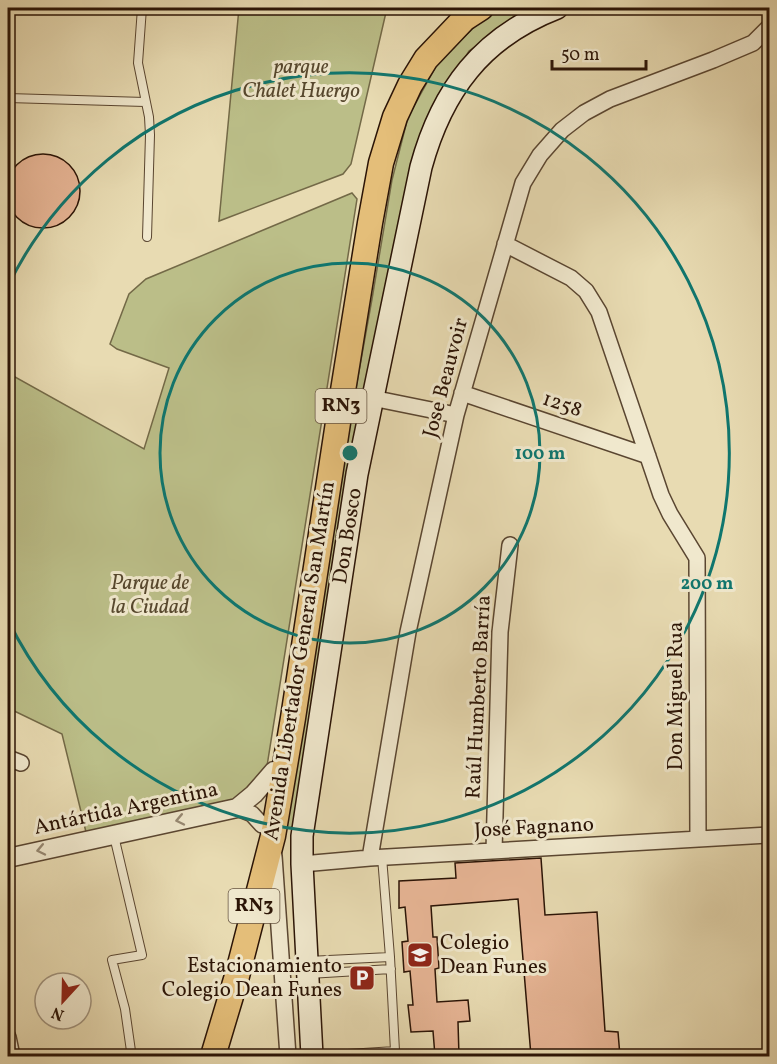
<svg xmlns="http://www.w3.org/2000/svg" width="777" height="1064" viewBox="0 0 777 1064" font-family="Vollkorn,serif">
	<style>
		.park { fill: #bbbe88; stroke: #736947; stroke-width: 1.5 }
		.building { fill: #e7b595; stroke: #2b1406; stroke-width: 1.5 }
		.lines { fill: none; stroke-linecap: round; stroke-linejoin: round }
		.service-casing { stroke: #5a4631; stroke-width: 10 }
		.minor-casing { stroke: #5a4631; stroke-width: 18 }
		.tertiary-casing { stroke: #5a4631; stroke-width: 21 }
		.secondary-casing { stroke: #2b1406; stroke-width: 24 }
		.trunk-casing { stroke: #2b1406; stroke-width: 27 }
		.service { stroke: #f0e8cd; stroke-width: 8 }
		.minor { stroke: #f0e8cd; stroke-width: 15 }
		.tertiary { stroke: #f0e8cd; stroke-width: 18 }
		.secondary { stroke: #f0e8cd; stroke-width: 21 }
		.trunk { stroke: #e4be79; stroke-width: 24 }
		.oneway { stroke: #978973 }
		.ring { fill: none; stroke: #0f766e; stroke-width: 3 }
		.labels { text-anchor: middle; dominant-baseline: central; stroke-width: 6; stroke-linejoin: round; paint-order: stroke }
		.shield { fill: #f0e8cd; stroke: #665442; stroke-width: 1.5 }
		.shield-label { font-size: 20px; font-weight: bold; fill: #2b1406 }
		.park-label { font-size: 21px; font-style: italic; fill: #56472d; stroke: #f0e8cd }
		.street-label { font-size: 21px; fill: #2b1406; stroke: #f0e8cd }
		.poi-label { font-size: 21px; fill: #2b1406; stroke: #f0e8cd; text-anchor: start }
		.centre { fill: #0f766e; stroke: #f0e8cd; stroke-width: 3 }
		.ring-label { font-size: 18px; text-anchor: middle; font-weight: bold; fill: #0f766e; stroke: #f0e8cd; stroke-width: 6; stroke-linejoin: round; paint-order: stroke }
	</style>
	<rect width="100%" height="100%" fill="#e8dbb2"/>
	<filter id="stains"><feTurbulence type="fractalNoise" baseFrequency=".00333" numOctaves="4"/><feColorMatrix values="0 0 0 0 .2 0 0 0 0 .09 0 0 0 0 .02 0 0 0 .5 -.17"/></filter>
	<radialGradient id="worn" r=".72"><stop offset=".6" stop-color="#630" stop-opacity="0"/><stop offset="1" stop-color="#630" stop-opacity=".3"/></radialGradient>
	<path class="park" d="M 239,8 L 387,8 L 351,164 L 343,174 L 219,221 Z
		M 501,8 L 541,8 L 514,20 L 469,51 L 424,125 L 408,194 L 298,825 L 276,832 L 372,299 L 392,180 L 408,117 L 439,61 L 488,14 Z
		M 352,193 L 357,199 L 267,766 L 252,787 L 235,800 L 86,832 L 62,734 L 8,708 L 8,373 L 144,449 L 169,368 L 117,349 L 110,344 L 129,294 L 146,279 Z"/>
	<path class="building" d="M6 191a37 37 0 1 1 74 0a37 37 0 1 1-74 0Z
		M 541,858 L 545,915 L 597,912 L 605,1031 L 618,1032 L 620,1056 L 531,1056 L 518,899 L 431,906 L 433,937 L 437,937 L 439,968 L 435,969 L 437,1002 L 468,1000 L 470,1021 L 458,1022 L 459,1056 L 435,1056 L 433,1031 L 411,1032 L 408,1005 L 413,1005 L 410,971 L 404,972 L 402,942 L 408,941 L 405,907 L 399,908 L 399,881 L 456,878 L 455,863 Z"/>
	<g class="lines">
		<defs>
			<path id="service" d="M 142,8 L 138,63 L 149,117 L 150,135 L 147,237
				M 8,98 L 145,102
				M 114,836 L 142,955 L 112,960 L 125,1009 L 131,1051 L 129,1056
				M 382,857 L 390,957 L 395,1051 L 393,1056
				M 308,961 L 390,957
				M 309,974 L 391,969
				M 316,1056 L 395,1051"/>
			<path id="minor" d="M 505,244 L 571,278 L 586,291 L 599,312 L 661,495 L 670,514 L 697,558 L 698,839
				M 462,393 L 648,456
				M 372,398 L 456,415
				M 8,758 L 21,763
				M 237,808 L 252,814 L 262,825
				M 494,851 L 500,632 L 510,545
				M 274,856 L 288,1056
				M 370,858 L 408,632 L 456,415 L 523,183 L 540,155 L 562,130 L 584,113 L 610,99 L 713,60 L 753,43 L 770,26
				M 302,864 L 370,858 L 770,835
				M 8,1037 L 12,1056"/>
			<path id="tertiary" d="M 8,858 L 237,808 L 254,794 L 274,771"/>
			<path id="secondary" d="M 312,1056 L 302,864 L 302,836 L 357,474 L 421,167 C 442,90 482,37 557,8"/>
			<path id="trunk" d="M 213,1056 L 237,976 L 273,836 L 293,718 L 341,403 L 370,223 L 381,163 L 395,117 L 410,85 L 426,59 L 464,19 L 481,8"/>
		</defs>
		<use href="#service" class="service-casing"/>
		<use href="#minor" class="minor-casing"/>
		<use href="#tertiary" class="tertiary-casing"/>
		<use href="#secondary" class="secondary-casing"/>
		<use href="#trunk" class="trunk-casing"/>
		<use href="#service" class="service"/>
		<use href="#minor" class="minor"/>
		<use href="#tertiary" class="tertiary"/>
		<use href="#secondary" class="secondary"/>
		<use href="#trunk" class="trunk"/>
	</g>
	<defs><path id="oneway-chevron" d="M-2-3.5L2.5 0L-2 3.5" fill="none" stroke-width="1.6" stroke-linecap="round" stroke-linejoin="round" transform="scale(1.5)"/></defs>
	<g class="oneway">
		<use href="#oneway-chevron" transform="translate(180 820) rotate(168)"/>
		<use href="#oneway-chevron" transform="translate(41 850) rotate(168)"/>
	</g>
	<g class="ring">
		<circle cx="350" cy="453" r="190"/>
		<path d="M8 286A380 380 0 1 1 8 620"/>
	</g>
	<defs>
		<symbol id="school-square" viewBox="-11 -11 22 22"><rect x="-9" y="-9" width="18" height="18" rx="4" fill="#8f2418" stroke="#f0e8cd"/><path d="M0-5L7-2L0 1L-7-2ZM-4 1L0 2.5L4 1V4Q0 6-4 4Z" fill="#fff"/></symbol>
		<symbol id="parking-square" viewBox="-11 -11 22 22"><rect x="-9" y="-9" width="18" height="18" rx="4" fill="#8f2418" stroke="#f0e8cd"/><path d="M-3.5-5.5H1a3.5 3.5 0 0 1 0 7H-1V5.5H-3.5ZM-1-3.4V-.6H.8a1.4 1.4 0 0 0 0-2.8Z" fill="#fff"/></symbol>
	</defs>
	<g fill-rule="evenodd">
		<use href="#school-square" x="405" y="940" width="30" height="30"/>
		<use href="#parking-square" x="347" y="963" width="30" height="30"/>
	</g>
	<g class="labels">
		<g class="shield">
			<rect x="315.5" y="389" width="51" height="34" rx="4.5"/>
			<rect x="228.5" y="889" width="51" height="34" rx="4.5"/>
		</g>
		<g class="shield-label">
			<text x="341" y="406">RN3</text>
			<text x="254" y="906">RN3</text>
		</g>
		<g class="park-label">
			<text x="301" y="67">parque<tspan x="301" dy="24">Chalet Huergo</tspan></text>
			<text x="150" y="583">Parque de<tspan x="150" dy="24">la Ciudad</tspan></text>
		</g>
		<g class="street-label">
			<text transform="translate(446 378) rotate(-75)">Jose Beauvoir</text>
			<text transform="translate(562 405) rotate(19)">1258</text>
			<text transform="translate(348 536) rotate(-81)">Don Bosco</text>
			<text transform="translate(300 661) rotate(-81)">Avenida Libertador General San Martín</text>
			<text transform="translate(676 696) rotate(-90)">Don Miguel Rua</text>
			<text transform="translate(479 697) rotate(-87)">Raúl Humberto Barría</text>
			<text transform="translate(126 809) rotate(-12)">Antártida Argentina</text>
			<text transform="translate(534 828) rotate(-3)">José Fagnano</text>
		</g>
		<g class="poi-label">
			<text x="440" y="943">Colegio<tspan x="440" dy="24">Dean Funes</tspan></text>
			<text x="342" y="966" text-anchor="end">Estacionamiento<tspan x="342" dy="24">Colegio Dean Funes</tspan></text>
		</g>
	</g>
	<circle cx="350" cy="453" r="9" class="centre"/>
	<g class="ring-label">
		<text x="540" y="459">100 m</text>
		<text x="707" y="589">200 m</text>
	</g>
	<rect width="777" height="1064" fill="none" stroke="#e8dbb2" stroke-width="30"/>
	<rect x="9" y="9" width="759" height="1046" fill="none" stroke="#2b1406" stroke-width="3"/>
	<rect x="15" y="15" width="747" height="1034" fill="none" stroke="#2b1406" stroke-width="1.5"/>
	<g transform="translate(63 1001) rotate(202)"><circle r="28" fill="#f0e8cd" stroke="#a1937d" stroke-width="1.5"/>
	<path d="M0-4.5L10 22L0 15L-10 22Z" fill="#8f2418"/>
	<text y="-9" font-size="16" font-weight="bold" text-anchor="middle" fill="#2b1406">N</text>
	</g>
	<path d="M552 60v9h94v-9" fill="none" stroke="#2b1406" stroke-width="3"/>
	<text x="561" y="60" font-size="18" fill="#2b1406" stroke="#f0e8cd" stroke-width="4.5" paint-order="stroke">50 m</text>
	<rect width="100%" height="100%" filter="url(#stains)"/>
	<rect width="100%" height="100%" fill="url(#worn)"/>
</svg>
